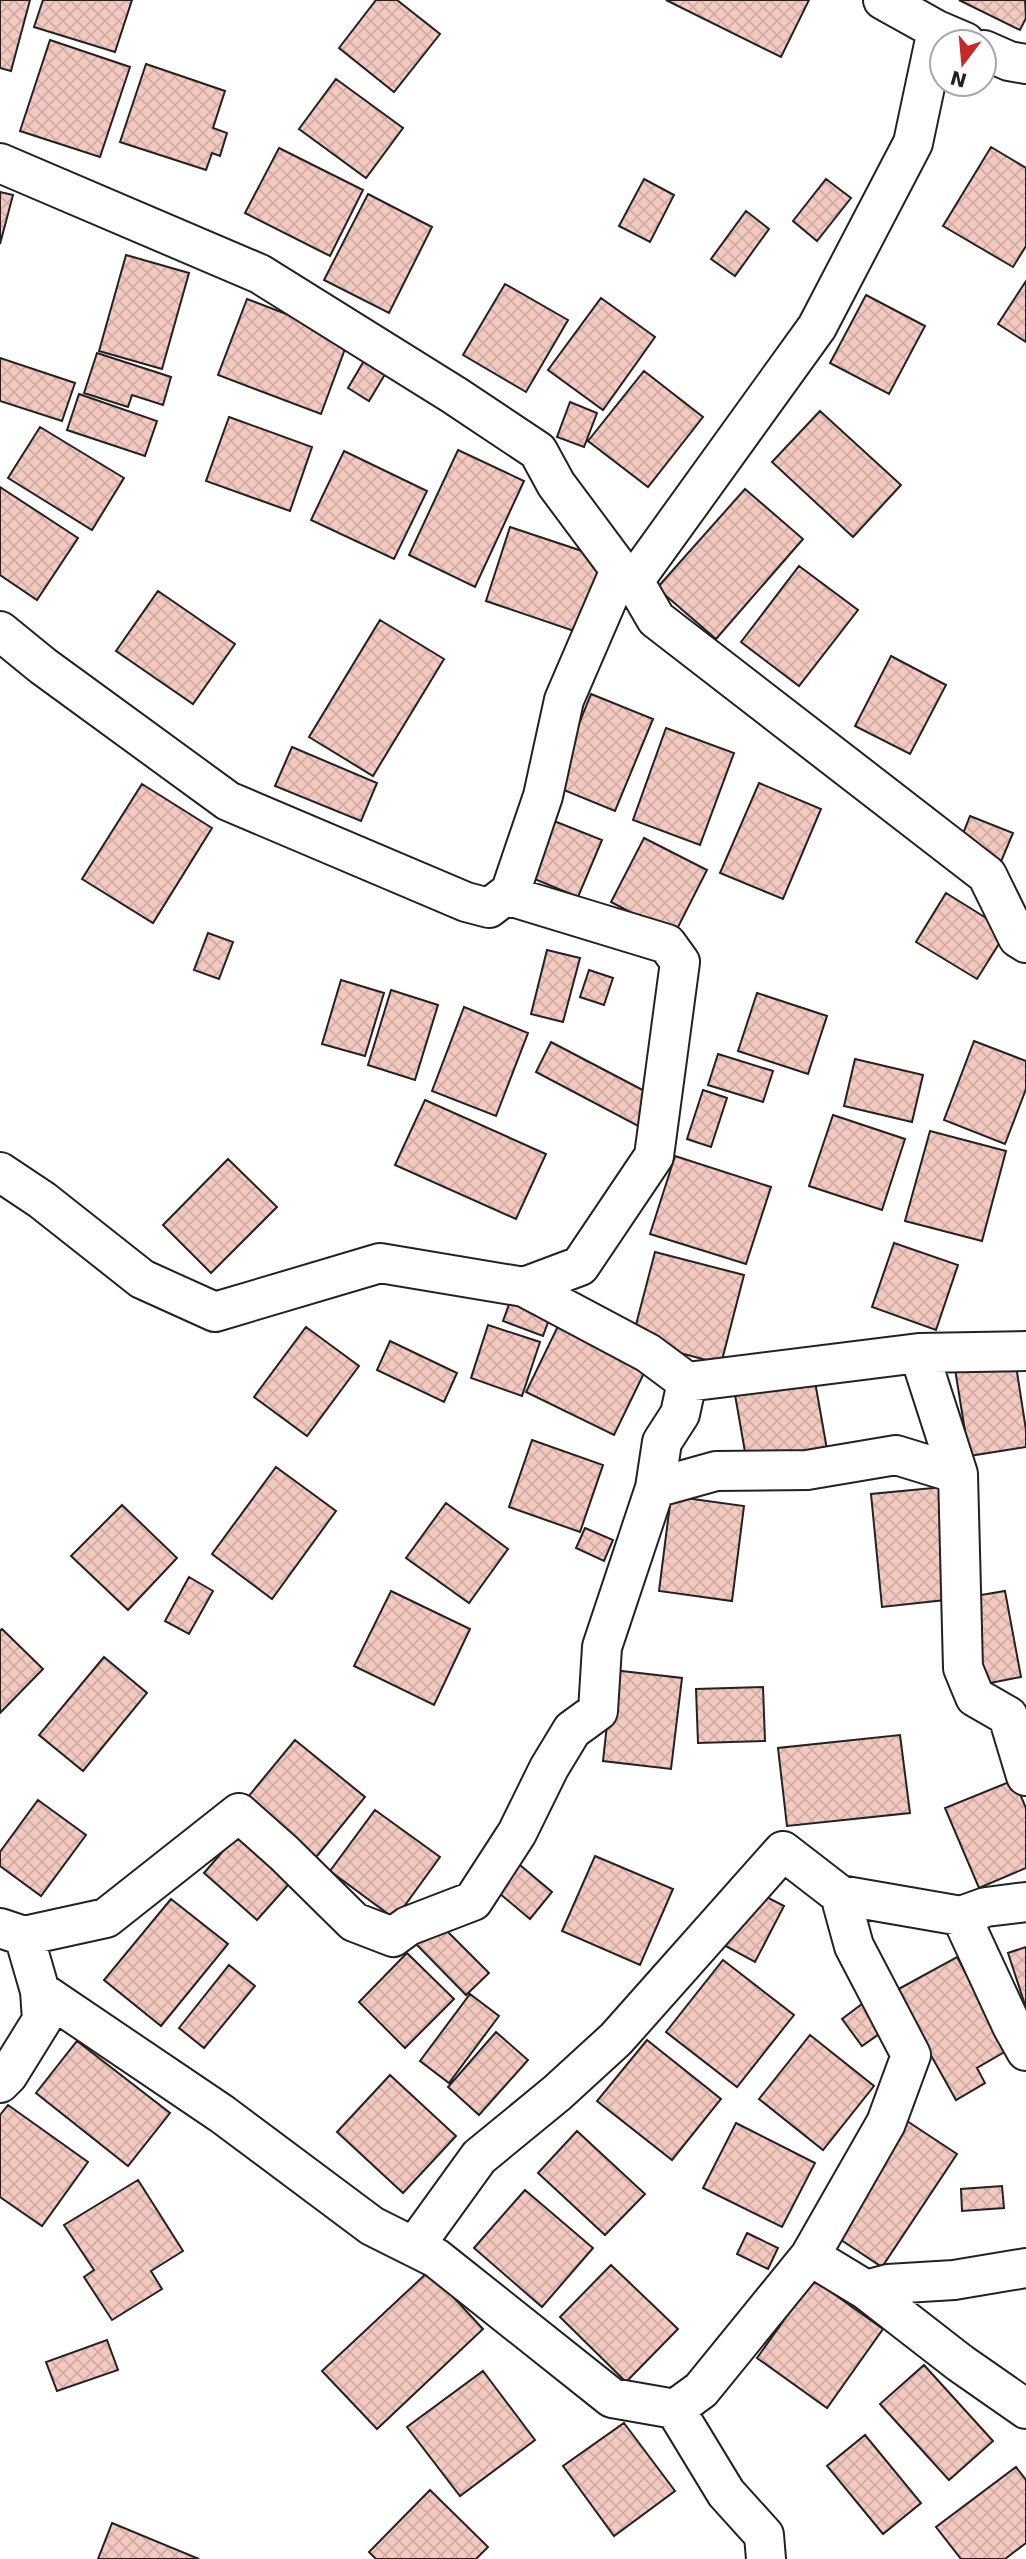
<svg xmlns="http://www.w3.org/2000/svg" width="1026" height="2559" viewBox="0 0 1026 2559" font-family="'DejaVu Sans',sans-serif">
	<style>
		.building { fill: url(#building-cross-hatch); stroke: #222; stroke-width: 2 }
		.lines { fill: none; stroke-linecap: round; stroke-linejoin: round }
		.street-casing { stroke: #222; stroke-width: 42 }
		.street { stroke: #fff; stroke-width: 38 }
	</style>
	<defs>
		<pattern id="building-cross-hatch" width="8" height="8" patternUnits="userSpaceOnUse" patternTransform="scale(1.75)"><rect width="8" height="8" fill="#f3c9c0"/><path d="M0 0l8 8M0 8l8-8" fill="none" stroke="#d0aca5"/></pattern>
	</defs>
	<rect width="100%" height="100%" fill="#fff"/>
	<path class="building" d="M 0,0 L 30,0 L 11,71 L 0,68 Z
		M 43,0 L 132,0 L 115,52 L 34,27 Z
		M 376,0 L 397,0 L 440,34 L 394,92 L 339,48 Z
		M 666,0 L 809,0 L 781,57 Z
		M 959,0 L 1025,0 L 1026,18 L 1020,30 Z
		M 50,40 L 130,67 L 100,157 L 20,131 Z
		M 146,64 L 225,91 L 213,128 L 227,133 L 220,156 L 212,153 L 206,170 L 120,142 Z
		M 336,79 L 403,128 L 366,178 L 299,129 Z
		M 991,147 L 1026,168 L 1026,246 L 1013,267 L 943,226 Z
		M 279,148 L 363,190 L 330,256 L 245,213 Z
		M 644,179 L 674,195 L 650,242 L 619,226 Z
		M 826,179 L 851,198 L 817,241 L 793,221 Z
		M 0,192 L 13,195 L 0,244 Z
		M 368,194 L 432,227 L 389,313 L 324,280 Z
		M 746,211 L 769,229 L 735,276 L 711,259 Z
		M 126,255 L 189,273 L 162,369 L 99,351 Z
		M 1026,281 L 1026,342 L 998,324 Z
		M 505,284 L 568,320 L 526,392 L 463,355 Z
		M 866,295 L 925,326 L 889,394 L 830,363 Z
		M 601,298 L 655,337 L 603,410 L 548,370 Z
		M 247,299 L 349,338 L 321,414 L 218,375 Z
		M 97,353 L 171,377 L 163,405 L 132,395 L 128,407 L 84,393 Z
		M 0,358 L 75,383 L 62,421 L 0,401 Z
		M 365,359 L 387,371 L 369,401 L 348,388 Z
		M 644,371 L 703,417 L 648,487 L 588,441 Z
		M 79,394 L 157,421 L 145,456 L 67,430 Z
		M 570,402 L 597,413 L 584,447 L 557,437 Z
		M 820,411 L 901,485 L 853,537 L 772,462 Z
		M 229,417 L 312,447 L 290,511 L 206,481 Z
		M 40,427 L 124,478 L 92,530 L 8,478 Z
		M 458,450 L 524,481 L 475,587 L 409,555 Z
		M 344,451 L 427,491 L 394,559 L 311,520 Z
		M 0,487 L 78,538 L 37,600 L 0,575 Z
		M 745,489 L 803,539 L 716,639 L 657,588 Z
		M 510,527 L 603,558 L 577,632 L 486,601 Z
		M 799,566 L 858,610 L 799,686 L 741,642 Z
		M 158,591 L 235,644 L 193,704 L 116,651 Z
		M 380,620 L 444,659 L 373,776 L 309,737 Z
		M 891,656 L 946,685 L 910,754 L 855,726 Z
		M 591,694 L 653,719 L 615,811 L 554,786 Z
		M 666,728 L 734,753 L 700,845 L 633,820 Z
		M 292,747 L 377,783 L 361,821 L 275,786 Z
		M 759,783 L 821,809 L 783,899 L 720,873 Z
		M 142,784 L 212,828 L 153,923 L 82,879 Z
		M 970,816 L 1013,833 L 1000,864 L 958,846 Z
		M 544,817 L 602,840 L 578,897 L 520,873 Z
		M 644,838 L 707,870 L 674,935 L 611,902 Z
		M 946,893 L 1007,931 L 977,979 L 916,942 Z
		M 208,933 L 233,942 L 219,979 L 194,970 Z
		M 547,950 L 580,958 L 563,1022 L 531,1014 Z
		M 589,970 L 613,978 L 604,1005 L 580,997 Z
		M 341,980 L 384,993 L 365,1056 L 322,1044 Z
		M 391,990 L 438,1005 L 415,1080 L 368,1065 Z
		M 757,993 L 827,1016 L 808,1074 L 738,1051 Z
		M 464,1007 L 528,1033 L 496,1116 L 432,1091 Z
		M 974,1041 L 1026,1061 L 1026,1089 L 1005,1144 L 944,1120 Z
		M 551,1042 L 656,1097 L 640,1127 L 536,1072 Z
		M 718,1054 L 773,1071 L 763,1102 L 708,1085 Z
		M 855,1059 L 923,1075 L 912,1122 L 844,1106 Z
		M 703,1090 L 727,1098 L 711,1147 L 687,1139 Z
		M 425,1100 L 546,1154 L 516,1219 L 395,1165 Z
		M 833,1115 L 905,1139 L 882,1210 L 809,1186 Z
		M 930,1131 L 1006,1151 L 982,1241 L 905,1221 Z
		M 675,1156 L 771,1187 L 746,1264 L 650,1234 Z
		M 228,1159 L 277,1207 L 211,1273 L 163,1225 Z
		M 894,1243 L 958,1265 L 936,1330 L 872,1307 Z
		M 655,1252 L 744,1275 L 721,1364 L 632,1340 Z
		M 511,1299 L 551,1314 L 543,1336 L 503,1321 Z
		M 559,1324 L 647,1367 L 614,1435 L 526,1392 Z
		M 488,1325 L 540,1342 L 522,1396 L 471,1378 Z
		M 306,1327 L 359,1366 L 307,1436 L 254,1397 Z
		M 390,1341 L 457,1373 L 444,1402 L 377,1370 Z
		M 1015,1359 L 1026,1430 L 1026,1447 L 969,1456 L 955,1369 Z
		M 814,1376 L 828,1455 L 748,1469 L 734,1389 Z
		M 532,1440 L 603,1465 L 580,1532 L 509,1507 Z
		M 276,1467 L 336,1511 L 272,1599 L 212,1554 Z
		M 943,1487 L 954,1599 L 882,1607 L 871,1494 Z
		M 671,1496 L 744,1506 L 732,1601 L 659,1591 Z
		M 446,1503 L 508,1549 L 469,1603 L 406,1558 Z
		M 122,1505 L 177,1558 L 128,1610 L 71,1556 Z
		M 585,1528 L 613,1540 L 604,1561 L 576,1548 Z
		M 189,1577 L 213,1591 L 189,1634 L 165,1621 Z
		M 391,1591 L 470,1629 L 434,1705 L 354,1666 Z
		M 1005,1591 L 1021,1677 L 985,1684 L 969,1597 Z
		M 2,1629 L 43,1669 L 0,1713 L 0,1631 Z
		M 104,1657 L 147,1693 L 83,1771 L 39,1735 Z
		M 613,1670 L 682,1678 L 671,1769 L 603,1761 Z
		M 763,1687 L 765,1741 L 698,1743 L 696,1689 Z
		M 900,1735 L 910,1813 L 787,1826 L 778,1748 Z
		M 295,1740 L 365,1797 L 313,1861 L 243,1803 Z
		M 1014,1780 L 1026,1808 L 1026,1868 L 979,1888 L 945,1808 Z
		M 38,1800 L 86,1835 L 41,1896 L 0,1866 L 0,1852 Z
		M 375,1810 L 440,1857 L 395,1919 L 330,1871 Z
		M 243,1828 L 297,1875 L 257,1920 L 204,1873 Z
		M 508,1855 L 552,1892 L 530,1919 L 486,1882 Z
		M 595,1856 L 673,1889 L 640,1965 L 562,1931 Z
		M 751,1889 L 784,1906 L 755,1962 L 722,1944 Z
		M 171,1899 L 228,1944 L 161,2026 L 104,1980 Z
		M 438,1922 L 489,1973 L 466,1995 L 416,1944 Z
		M 1026,1947 L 1026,2008 L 1008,1953 Z
		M 407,1953 L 454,1999 L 405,2048 L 359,2002 Z
		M 957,1957 L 1008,2050 L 977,2068 L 985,2083 L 956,2100 L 895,1991 Z
		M 723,1960 L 794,2015 L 737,2087 L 666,2032 Z
		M 229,1965 L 255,1986 L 204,2048 L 179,2028 Z
		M 470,1994 L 499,2016 L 449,2083 L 420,2061 Z
		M 862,2004 L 882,2032 L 862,2046 L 842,2019 Z
		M 496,2032 L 528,2060 L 479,2115 L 448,2087 Z
		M 810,2035 L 874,2086 L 823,2150 L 759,2099 Z
		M 647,2040 L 721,2099 L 672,2160 L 597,2101 Z
		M 77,2041 L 170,2113 L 128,2166 L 36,2093 Z
		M 390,2075 L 456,2136 L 403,2193 L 337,2132 Z
		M 8,2105 L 88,2162 L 42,2226 L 0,2197 L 0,2115 Z
		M 904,2119 L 957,2154 L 882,2267 L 829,2232 Z
		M 736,2123 L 815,2163 L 782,2227 L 703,2188 Z
		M 577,2131 L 645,2194 L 605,2235 L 538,2173 Z
		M 138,2180 L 183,2251 L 151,2271 L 162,2289 L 112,2320 L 84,2277 L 94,2270 L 64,2225 Z
		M 1002,2186 L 1004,2208 L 962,2211 L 961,2189 Z
		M 525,2190 L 593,2248 L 542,2307 L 474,2248 Z
		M 747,2233 L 778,2248 L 768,2269 L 737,2254 Z
		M 611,2265 L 678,2329 L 626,2382 L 560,2317 Z
		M 429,2271 L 483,2329 L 377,2429 L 322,2371 Z
		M 813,2279 L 883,2329 L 827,2408 L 757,2358 Z
		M 107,2340 L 118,2370 L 57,2391 L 46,2362 Z
		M 924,2365 L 993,2441 L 949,2480 L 880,2404 Z
		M 483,2371 L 535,2440 L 460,2496 L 407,2427 Z
		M 624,2423 L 675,2491 L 614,2536 L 563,2466 Z
		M 865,2435 L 921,2503 L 883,2534 L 827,2466 Z
		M 1016,2467 L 1026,2480 L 1026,2543 L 1005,2559 L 961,2559 L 936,2527 Z
		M 430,2490 L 488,2547 L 476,2559 L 376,2559 L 369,2552 Z
		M 112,2523 L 199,2559 L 98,2559 Z"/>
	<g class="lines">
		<defs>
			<path id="street" d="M 883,0 L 937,30 L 965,42
				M 984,50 L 1009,61 L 1026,64
				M 0,163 L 260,274 L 454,395 L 538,451 L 556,484 L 620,570 L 634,581 L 656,619 L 987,875 L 1018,938 L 1026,943
				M 634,581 L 817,327 L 913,143 L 937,30
				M 0,631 L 43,666 L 228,801 L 466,902 L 489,908 L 506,895 L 667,944 L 680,962 L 654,1156 L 580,1266 L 524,1287 L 380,1263 L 215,1312 L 142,1279 L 42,1200 L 0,1172
				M 509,896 L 543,796 L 564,700 L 620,570
				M 919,1353 L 958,1474 L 963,1668 L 975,1697 L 1008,1716 L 1026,1776
				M 687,1382 L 919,1353 L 1026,1351
				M 655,1488 L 716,1471 L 807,1470 L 896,1455 L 958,1474
				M 961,1916 L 1012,2026 L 1026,2051
				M 0,1928 L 24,1936 L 106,1918 L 239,1813 L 284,1853 L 354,1922 L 393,1937 L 408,1926 L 473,1901 L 517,1833 L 549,1768 L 572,1730 L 598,1711 L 602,1647 L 655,1488 L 662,1442 L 680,1414 L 687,1382 L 648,1353 L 524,1287
				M 40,1991 L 222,2114 L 372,2226 L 436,2258 L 612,2398 L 675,2409 L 726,2493 L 764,2535 L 766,2559
				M 0,2083 L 8,2075 L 42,2020 L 40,1991 L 24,1936
				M 414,2247 L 479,2157 L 557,2093 L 616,2039 L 783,1851 L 840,1895 L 961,1916 L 986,1907 L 1026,1902
				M 810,2256 L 866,2290 L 960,2363 L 1026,2409
				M 866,2290 L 888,2284 L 954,2280 L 1026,2268
				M 675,2409 L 701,2390 L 810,2256 L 886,2123 L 911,2055 L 854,1946 L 840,1895"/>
		</defs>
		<use href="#street" class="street-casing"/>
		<use href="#street" class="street"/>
	</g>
	<g transform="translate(963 63) rotate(196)"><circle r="33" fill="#ffffff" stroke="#a7a7a7" stroke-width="2"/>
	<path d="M0-5L12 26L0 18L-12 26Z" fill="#c62828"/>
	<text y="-10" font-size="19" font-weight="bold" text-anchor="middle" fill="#222222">N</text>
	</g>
</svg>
